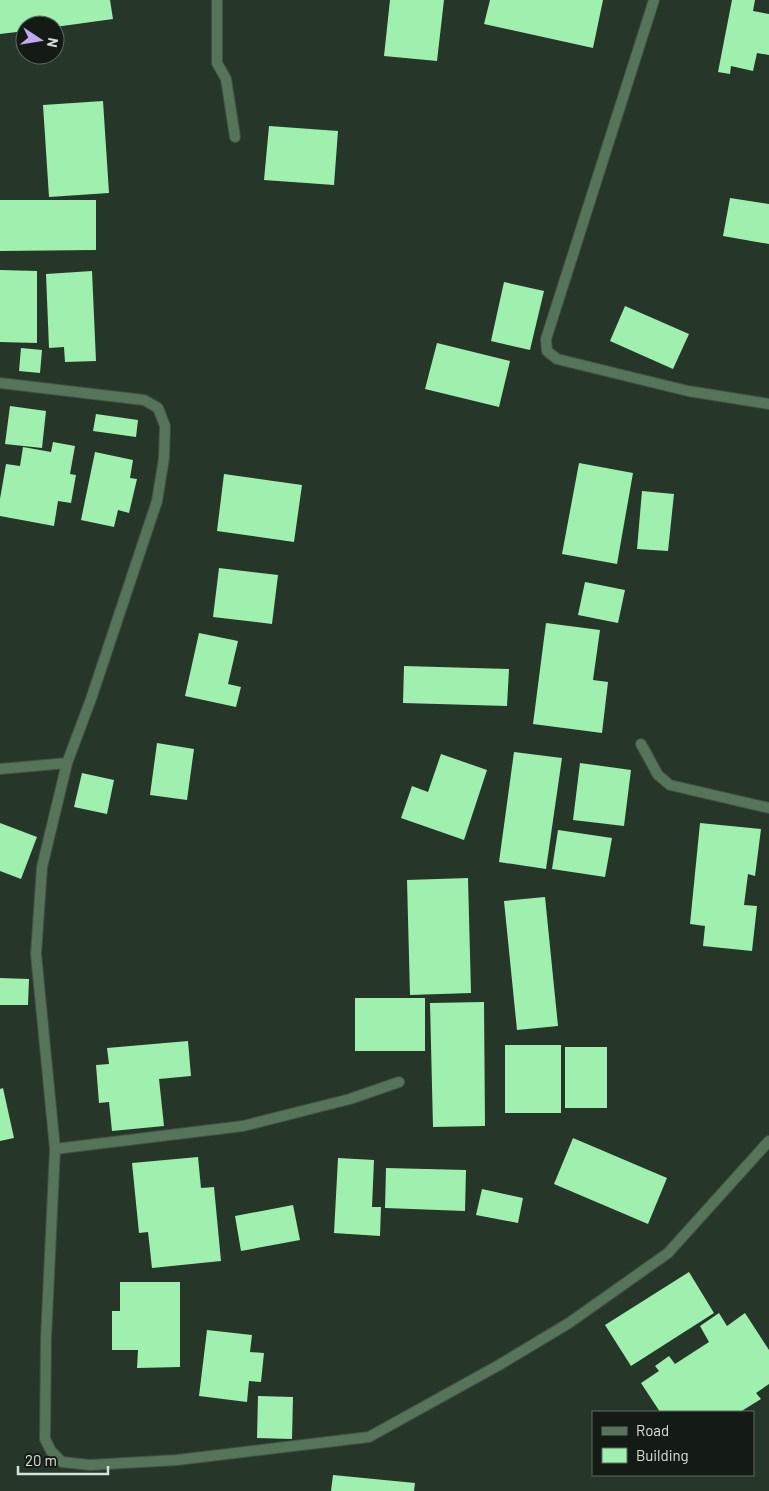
<svg xmlns="http://www.w3.org/2000/svg" width="769" height="1491" viewBox="0 0 769 1491" font-family="Barlow,sans-serif">
	<style>
		.building { fill: #9ff0ae }
		.lines { fill: none; stroke-linecap: round; stroke-linejoin: round }
		.minor-casing { stroke: #425145; stroke-width: 12 }
		.minor { stroke: #55745a; stroke-width: 10 }
	</style>
	<rect width="100%" height="100%" fill="#263629"/>
	<path class="building" d="M 0,0 L 110,0 L 113,19 L 55,27 L 55,25 L 25,25 L 25,31 L 0,34 Z
		M 390,0 L 444,0 L 437,61 L 384,56 Z
		M 490,0 L 603,0 L 593,48 L 484,24 Z
		M 732,0 L 755,0 L 753,11 L 769,14 L 769,55 L 757,53 L 753,71 L 731,66 L 730,74 L 718,72 Z
		M 103,101 L 109,193 L 49,197 L 43,105 Z
		M 269,126 L 338,131 L 334,185 L 264,180 Z
		M 730,198 L 769,204 L 769,244 L 723,236 Z
		M 0,200 L 96,200 L 96,250 L 0,251 Z
		M 0,270 L 37,271 L 37,343 L 0,342 Z
		M 92,271 L 96,361 L 65,362 L 64,347 L 49,348 L 46,274 Z
		M 504,282 L 544,291 L 530,350 L 491,341 Z
		M 625,306 L 689,334 L 673,369 L 610,341 Z
		M 437,343 L 510,361 L 499,407 L 425,389 Z
		M 21,348 L 42,350 L 40,373 L 19,371 Z
		M 10,406 L 46,411 L 42,448 L 5,444 Z
		M 96,414 L 138,420 L 136,437 L 93,431 Z
		M 53,442 L 75,446 L 70,474 L 76,475 L 71,503 L 58,501 L 54,526 L 0,516 L 0,499 L 6,464 L 20,466 L 23,447 L 51,452 Z
		M 95,452 L 133,460 L 130,478 L 137,479 L 129,513 L 118,510 L 114,527 L 81,520 Z
		M 579,463 L 633,473 L 617,564 L 562,554 Z
		M 224,474 L 302,485 L 294,542 L 217,531 Z
		M 642,491 L 674,494 L 668,551 L 637,549 Z
		M 219,568 L 278,575 L 272,624 L 213,617 Z
		M 585,582 L 625,590 L 618,623 L 578,615 Z
		M 546,623 L 600,630 L 593,680 L 608,682 L 602,733 L 533,724 Z
		M 199,633 L 238,641 L 228,684 L 241,687 L 236,707 L 185,696 Z
		M 404,666 L 509,669 L 507,706 L 403,703 Z
		M 157,743 L 194,749 L 187,800 L 150,795 Z
		M 514,752 L 562,758 L 546,869 L 499,862 Z
		M 441,754 L 487,770 L 464,840 L 401,818 L 412,786 L 428,792 Z
		M 580,763 L 631,770 L 624,826 L 573,820 Z
		M 82,773 L 114,780 L 107,814 L 74,807 Z
		M 0,823 L 37,837 L 21,879 L 0,871 Z
		M 700,823 L 761,829 L 755,876 L 748,874 L 744,905 L 757,906 L 752,951 L 703,946 L 705,926 L 690,924 Z
		M 558,830 L 612,838 L 605,877 L 552,869 Z
		M 468,878 L 471,993 L 410,995 L 407,880 Z
		M 545,897 L 558,1026 L 517,1030 L 504,901 Z
		M 0,978 L 29,979 L 28,1005 L 0,1005 Z
		M 355,998 L 425,998 L 425,1051 L 355,1051 Z
		M 484,1002 L 485,1126 L 433,1127 L 430,1003 Z
		M 188,1041 L 191,1076 L 159,1079 L 164,1126 L 112,1131 L 109,1102 L 99,1103 L 96,1065 L 109,1064 L 107,1048 Z
		M 505,1045 L 561,1045 L 561,1113 L 505,1113 Z
		M 565,1047 L 607,1047 L 607,1108 L 565,1108 Z
		M 3,1088 L 14,1138 L 0,1141 L 0,1089 Z
		M 573,1138 L 667,1178 L 648,1224 L 554,1184 Z
		M 198,1157 L 201,1188 L 214,1187 L 221,1261 L 152,1268 L 148,1232 L 139,1233 L 132,1163 Z
		M 338,1158 L 374,1160 L 372,1207 L 381,1207 L 380,1236 L 334,1233 Z
		M 386,1168 L 466,1170 L 465,1211 L 385,1208 Z
		M 482,1189 L 523,1198 L 518,1223 L 476,1215 Z
		M 293,1205 L 300,1240 L 241,1251 L 235,1216 Z
		M 689,1272 L 714,1313 L 631,1366 L 605,1325 Z
		M 120,1282 L 180,1282 L 180,1367 L 137,1368 L 138,1350 L 112,1350 L 112,1311 L 120,1311 Z
		M 719,1313 L 727,1326 L 745,1313 L 769,1350 L 769,1384 L 756,1393 L 761,1399 L 740,1412 L 660,1412 L 641,1383 L 659,1371 L 655,1366 L 669,1356 L 675,1364 L 709,1342 L 700,1326 Z
		M 207,1330 L 252,1335 L 250,1352 L 264,1353 L 261,1382 L 249,1381 L 247,1402 L 199,1396 Z
		M 258,1396 L 293,1397 L 292,1439 L 257,1438 Z
		M 333,1475 L 415,1483 L 414,1491 L 331,1491 Z"/>
	<g class="lines">
		<defs>
			<path id="minor" d="M 217,0 L 217,63 L 226,79 L 235,137
				M 654,0 L 546,339 L 547,351 L 557,359 L 688,391 L 769,404
				M 0,383 L 144,400 L 158,408 L 165,426 L 164,458 L 157,501 L 91,699 L 67,763 L 42,867 L 36,954 L 55,1149 L 46,1338 L 45,1439 L 51,1451 L 62,1462 L 90,1465 L 177,1460 L 369,1437 L 499,1365 L 569,1323 L 668,1253 L 769,1141
				M 641,744 L 658,775 L 670,785 L 769,808
				M 0,769 L 67,763
				M 55,1149 L 243,1126 L 350,1099 L 399,1082"/>
		</defs>
		<use href="#minor" class="minor-casing"/>
		<use href="#minor" class="minor"/>
	</g>
	<rect x="592" y="1411" width="162" height="65" fill="#141b15" stroke="#626a63"/>
	<rect x="602" y="1427" width="25" height="8" fill="#55745a" stroke="#626a63"/>
	<text x="636" y="1436" font-size="15" fill="#d7e1d9">Road</text>
	<rect x="602" y="1448" width="25" height="15" fill="#9ff0ae" stroke="#626a63"/>
	<text x="636" y="1461" font-size="15" fill="#d7e1d9">Building</text>
	<g transform="translate(40 40) rotate(102)"><circle r="24" fill="#141b15" stroke="#626a63"/>
	<path d="M0-4L9 19L0 12L-9 19Z" fill="#c3a7f2"/>
	<text y="-8" font-size="14" font-weight="bold" text-anchor="middle" fill="#d7e1d9">N</text>
	</g>
	<path d="M18 1466v8h90v-8" fill="none" stroke="#d7e1d9" stroke-width="2.5"/>
	<text x="25" y="1466" font-size="15" fill="#d7e1d9" stroke="#141b15" stroke-width="4" paint-order="stroke">20 m</text>
</svg>
